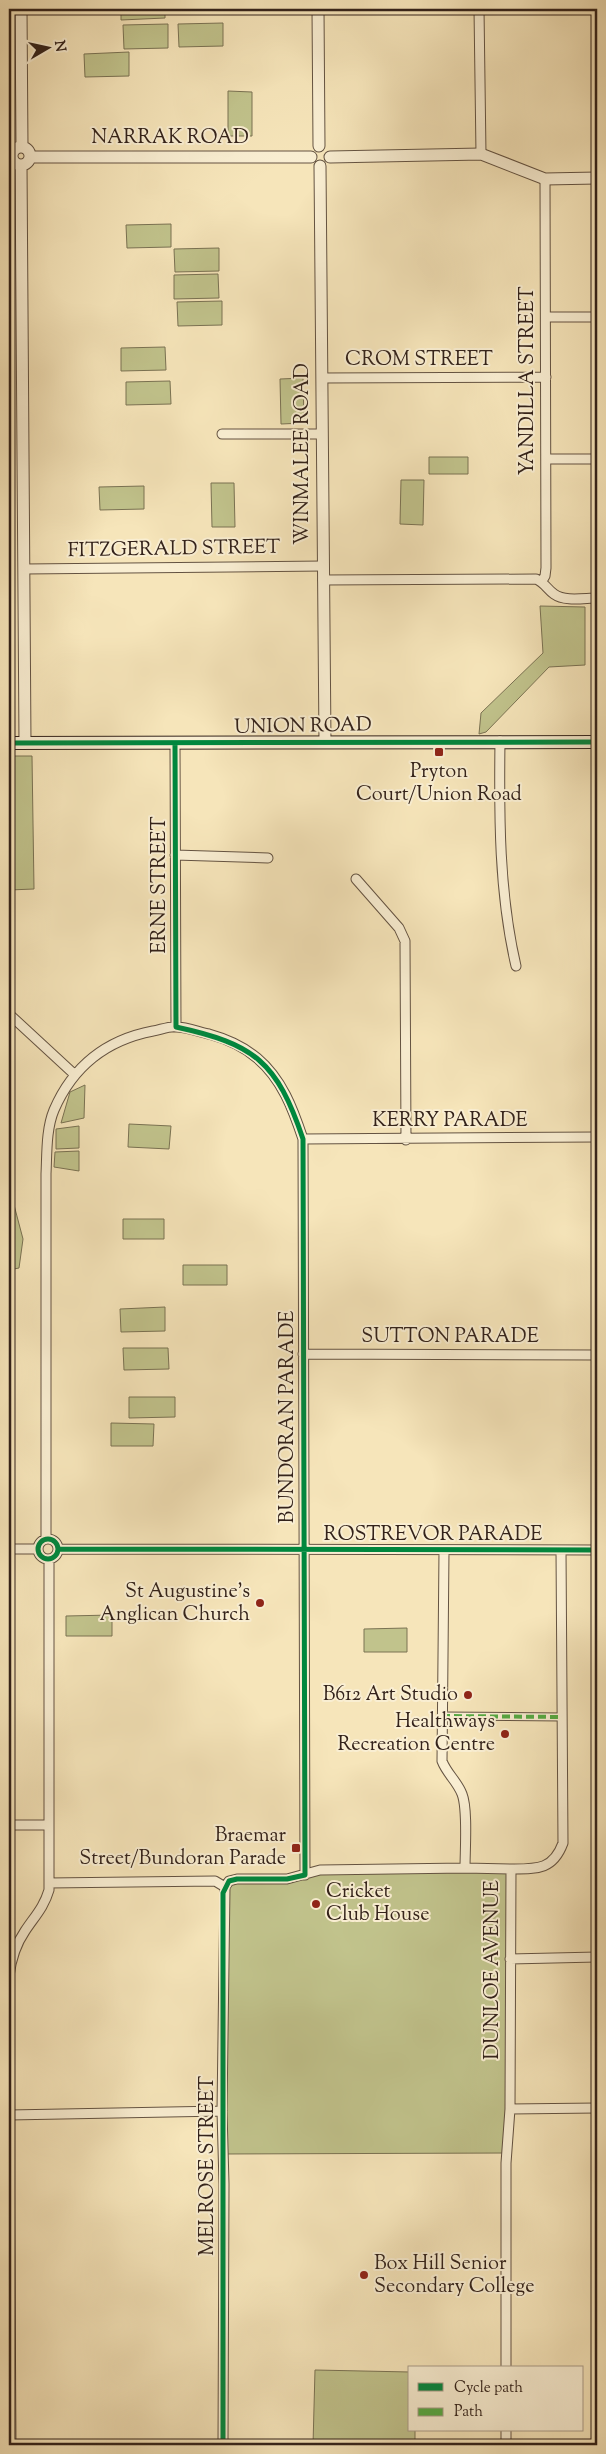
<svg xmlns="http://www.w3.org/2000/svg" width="606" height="2454" viewBox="0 0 606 2454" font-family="'Sorts Mill Goudy',serif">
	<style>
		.green { fill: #c1c38c; stroke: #7a7253 }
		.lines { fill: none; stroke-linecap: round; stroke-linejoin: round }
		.pedestrian-casing { stroke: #645342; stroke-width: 9 }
		.minor-casing { stroke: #645342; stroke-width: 11 }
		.tertiary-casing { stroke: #645342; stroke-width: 13 }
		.secondary-casing { stroke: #33221a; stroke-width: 14 }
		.pedestrian { stroke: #f9eed2; stroke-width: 7 }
		.minor { stroke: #f9eed2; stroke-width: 9 }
		.tertiary { stroke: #f9eed2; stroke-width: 11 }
		.secondary { stroke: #f9eed2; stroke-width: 12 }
		.quiet { stroke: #54aa42; stroke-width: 4; stroke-dasharray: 8 4; stroke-linecap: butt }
		.cycleway-casing { stroke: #f9eed2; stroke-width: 8 }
		.cycleway { stroke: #00873e; stroke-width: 5 }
		.poi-dot { fill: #8f2418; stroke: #f9eed2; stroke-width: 2 }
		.labels { text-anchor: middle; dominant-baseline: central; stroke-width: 4; stroke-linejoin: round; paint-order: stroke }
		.street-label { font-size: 20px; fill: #33221a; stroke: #f9eed2 }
		.poi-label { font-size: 20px; fill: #33221a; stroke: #f9eed2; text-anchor: end }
	</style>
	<rect width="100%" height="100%" fill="#f6e5ba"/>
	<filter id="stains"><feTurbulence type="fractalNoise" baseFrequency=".004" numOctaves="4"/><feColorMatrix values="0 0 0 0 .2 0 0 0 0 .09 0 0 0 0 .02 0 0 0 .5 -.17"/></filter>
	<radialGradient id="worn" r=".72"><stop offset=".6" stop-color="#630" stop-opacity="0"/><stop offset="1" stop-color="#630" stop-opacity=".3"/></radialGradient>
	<path class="green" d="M 121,9 L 165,9 L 165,18 L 121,20 Z
		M 223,23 L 223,46 L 179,47 L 178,24 Z
		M 168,24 L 168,48 L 124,49 L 123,25 Z
		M 129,52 L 129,76 L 85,77 L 84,54 Z
		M 228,91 L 252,92 L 252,136 L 228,136 Z
		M 171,224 L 171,247 L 127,248 L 126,225 Z
		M 219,248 L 219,271 L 175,272 L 174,249 Z
		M 218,274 L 219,298 L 174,299 L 174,275 Z
		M 222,301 L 222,325 L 178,326 L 177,302 Z
		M 165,347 L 166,370 L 121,371 L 121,348 Z
		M 303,378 L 304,423 L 281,424 L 280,379 Z
		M 170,381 L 171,404 L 126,405 L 126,382 Z
		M 429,457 L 468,457 L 468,474 L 429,474 Z
		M 401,480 L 424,480 L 423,525 L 400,524 Z
		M 211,483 L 234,483 L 235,527 L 212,527 Z
		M 144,486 L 144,509 L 100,510 L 99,487 Z
		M 540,606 L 585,607 L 585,665 L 549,667 L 486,732 L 479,734 L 481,713 L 543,653 Z
		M 9,756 L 32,756 L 34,889 L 9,890 Z
		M 85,1085 L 84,1118 L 61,1123 L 70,1092 Z
		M 129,1124 L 171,1126 L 169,1149 L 128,1147 Z
		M 79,1126 L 79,1148 L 56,1149 L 56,1129 Z
		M 79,1151 L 79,1171 L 54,1167 L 55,1152 Z
		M 9,1186 L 23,1239 L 19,1268 L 9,1270 Z
		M 123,1219 L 164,1219 L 164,1239 L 123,1239 Z
		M 183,1265 L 227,1265 L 227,1285 L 183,1285 Z
		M 165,1307 L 165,1331 L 121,1332 L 120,1309 Z
		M 123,1348 L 168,1348 L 169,1369 L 124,1370 Z
		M 129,1397 L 175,1397 L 175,1417 L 129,1418 Z
		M 111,1423 L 154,1424 L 153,1446 L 111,1446 Z
		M 112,1615 L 112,1636 L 66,1636 L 66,1616 Z
		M 407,1628 L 407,1652 L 364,1652 L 364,1629 Z
		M 511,1869 L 506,2153 L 223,2154 L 229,1881 L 305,1875 Z
		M 315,2370 L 410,2372 L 410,2430 L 415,2430 L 415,2445 L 313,2445 Z"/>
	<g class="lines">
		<defs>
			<path id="pedestrian" d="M 442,1716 L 562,1717"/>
			<path id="minor" d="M 479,9 L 481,154
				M 547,317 L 597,317
				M 322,378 L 546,377
				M 222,434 L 322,434
				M 546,459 L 597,459
				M 25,569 L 323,566
				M 323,580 L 536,579 C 544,582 547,589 554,594 C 565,602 584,598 597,598
				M 542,581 L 545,576 L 546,568 L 545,179
				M 500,741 C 499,816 499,893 516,966
				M 175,744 L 176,1027
				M 175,855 L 268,858
				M 356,879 L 399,928 L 405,941 L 406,1140
				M 9,1014 L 74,1074
				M 303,1139 L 597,1137
				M 303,1354 L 597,1355
				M38 1549a10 10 0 1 1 20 0a10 10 0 1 1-20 0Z
				M 46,1539 L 46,1174 C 47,1154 46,1129 54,1110 C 73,1066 106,1040 153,1031 C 160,1030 169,1026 176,1027 C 187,1027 199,1032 209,1034 C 227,1039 243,1046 257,1058 C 282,1079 293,1109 303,1139 L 305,1875
				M 9,1549 L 38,1549
				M 58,1549 L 597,1550
				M 444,1551 L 442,1761 C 447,1774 457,1781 462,1794 C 468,1809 465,1850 465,1868
				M 9,1825 L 48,1825
				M 49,1883 L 215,1881 L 225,1887
				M 510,1959 L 597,1957
				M 9,1976 C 11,1960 16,1944 25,1931 C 35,1916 44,1907 49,1890 L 49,1559
				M 9,2106 L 11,2445
				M 510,2109 L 597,2108
				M 9,2115 L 222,2111
				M 506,2368 L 506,2163 L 510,2109 L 511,1869 C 537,1869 553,1870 563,1843 L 561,1550
				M 506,2430 L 506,2445
				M 223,2445 L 224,2184 L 222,2111 L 225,1887 L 229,1881 L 237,1879 L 287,1879 L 320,1870 L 465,1868 L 511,1869"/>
			<path id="tertiary" d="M 21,9 L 22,147
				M 318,9 L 319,146
				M12 156a9 9 0 1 1 18 0a9 9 0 1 1-18 0Z
				M 30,157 L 311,157
				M 330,157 L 481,154 L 545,179 L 597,178
				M 21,165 L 25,743
				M 320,166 L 325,741"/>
			<path id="secondary" d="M 9,743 L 597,742"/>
		</defs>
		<use href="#pedestrian" class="pedestrian-casing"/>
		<use href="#minor" class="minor-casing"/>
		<use href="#tertiary" class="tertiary-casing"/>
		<use href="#secondary" class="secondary-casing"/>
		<use href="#pedestrian" class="pedestrian"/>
		<use href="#minor" class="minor"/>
		<use href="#tertiary" class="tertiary"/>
		<use href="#secondary" class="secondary"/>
		<path class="quiet" d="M 442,1716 L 562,1717"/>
		<defs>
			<path id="cycleway" d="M 9,743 L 597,742
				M 175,744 L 176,1027 C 255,1044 277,1062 303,1139 L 305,1875 L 287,1879 L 237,1879 L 229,1881 L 223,1893 L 223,2445
				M38 1549a10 10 0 1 1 20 0a10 10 0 1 1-20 0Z
				M 58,1549 L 597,1550"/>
		</defs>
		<use href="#cycleway" class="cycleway-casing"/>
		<use href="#cycleway" class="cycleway"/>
	</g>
	<g class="poi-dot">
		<rect x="434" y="747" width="10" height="10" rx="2.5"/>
		<circle cx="260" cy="1603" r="5"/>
		<circle cx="468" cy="1695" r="5"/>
		<circle cx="505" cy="1734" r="5"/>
		<rect x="291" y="1843" width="10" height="10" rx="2.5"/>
		<circle cx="316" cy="1904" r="5"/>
		<circle cx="364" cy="2275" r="5"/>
	</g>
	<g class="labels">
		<g class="street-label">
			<text x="170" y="138">NARRAK ROAD</text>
			<text x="419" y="360">CROM STREET</text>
			<text transform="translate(528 381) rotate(-90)">YANDILLA STREET</text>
			<text transform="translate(303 454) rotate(-90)">WINMALEE ROAD</text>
			<text transform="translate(174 550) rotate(-1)">FITZGERALD STREET</text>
			<text transform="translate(303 727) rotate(-1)">UNION ROAD</text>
			<text transform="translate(160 885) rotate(-90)">ERNE STREET</text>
			<text x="450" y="1121">KERRY PARADE</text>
			<text x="450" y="1337">SUTTON PARADE</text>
			<text transform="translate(288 1417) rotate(-90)">BUNDORAN PARADE</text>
			<text x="433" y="1535">ROSTREVOR PARADE</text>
			<text transform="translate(493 1970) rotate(-90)">DUNLOE AVENUE</text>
			<text transform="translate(208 2166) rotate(-90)">MELROSE STREET</text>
		</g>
		<g class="poi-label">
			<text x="439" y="772" text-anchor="middle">Pryton<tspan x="439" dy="23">Court/Union Road</tspan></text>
			<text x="250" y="1592">St Augustine's<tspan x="250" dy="23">Anglican Church</tspan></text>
			<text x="458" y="1695">B612 Art Studio</text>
			<text x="495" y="1722">Healthways<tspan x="495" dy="23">Recreation Centre</tspan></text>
			<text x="286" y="1836">Braemar<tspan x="286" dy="23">Street/Bundoran Parade</tspan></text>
			<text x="326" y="1892" text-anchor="start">Cricket<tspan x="326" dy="23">Club House</tspan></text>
			<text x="374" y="2264" text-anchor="start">Box Hill Senior<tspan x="374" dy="23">Secondary College</tspan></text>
		</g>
	</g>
	<rect width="606" height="2454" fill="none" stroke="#f6e5ba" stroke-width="30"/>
	<rect x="10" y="10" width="586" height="2434" fill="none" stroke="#33221a" stroke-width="2.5"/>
	<rect x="15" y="15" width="576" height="2424" fill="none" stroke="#33221a"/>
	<rect x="408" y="2366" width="175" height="65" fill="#f9eed2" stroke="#aa9c88"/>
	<rect x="418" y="2383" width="25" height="8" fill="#00873e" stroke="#aa9c88"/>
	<text x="454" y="2392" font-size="15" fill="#33221a">Cycle path</text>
	<rect x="418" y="2408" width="25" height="8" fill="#54aa42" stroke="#aa9c88"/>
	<text x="454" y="2416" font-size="15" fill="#33221a">Path</text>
	<g transform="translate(48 48) rotate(81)" stroke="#f9eed2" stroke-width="4" paint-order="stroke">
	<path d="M0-4L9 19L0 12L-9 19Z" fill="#33221a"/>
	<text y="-8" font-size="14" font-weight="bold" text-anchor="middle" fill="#33221a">N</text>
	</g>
	<rect width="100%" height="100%" filter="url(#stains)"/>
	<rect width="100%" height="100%" fill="url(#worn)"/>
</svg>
